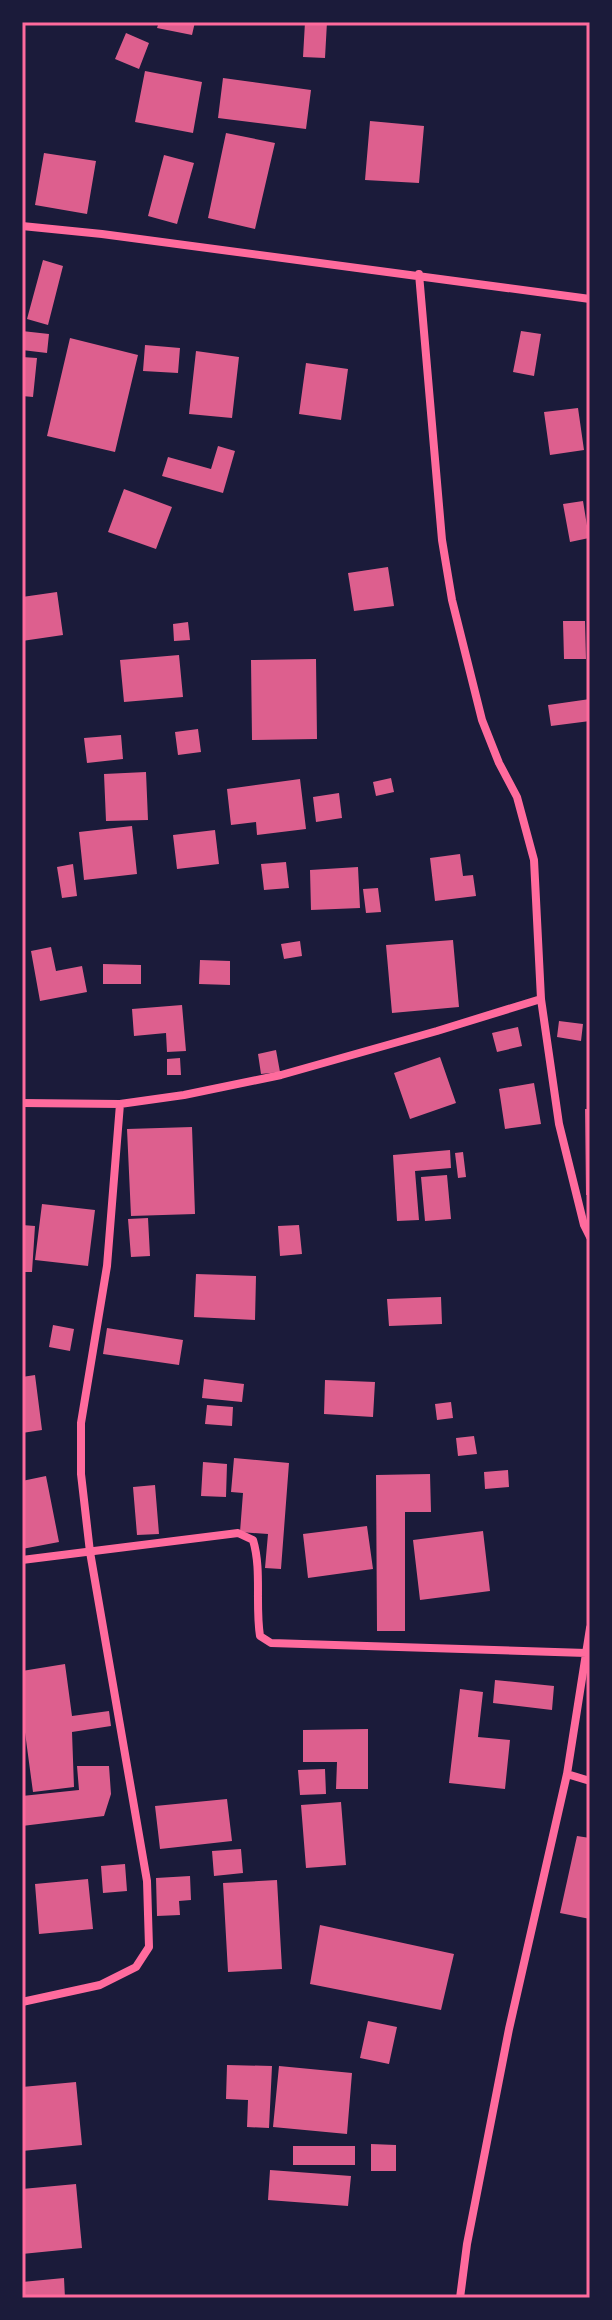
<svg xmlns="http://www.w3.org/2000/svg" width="612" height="2320" viewBox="0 0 612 2320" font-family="'Nunito Sans',sans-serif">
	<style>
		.building { fill: #dd5f8e }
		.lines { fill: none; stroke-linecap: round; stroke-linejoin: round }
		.minor { stroke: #ff6b9d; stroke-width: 8 }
		.neatline { fill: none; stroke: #ff6b9d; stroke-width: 3 }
	</style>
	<rect width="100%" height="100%" fill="#1b1b3a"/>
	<path class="building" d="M 159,22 L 195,22 L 192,35 L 157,28 Z
		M 305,22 L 327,22 L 325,58 L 303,57 Z
		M 126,33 L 149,43 L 139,69 L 115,59 Z
		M 145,71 L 202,82 L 193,133 L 135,122 Z
		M 223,78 L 311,90 L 306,129 L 218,118 Z
		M 370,121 L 424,126 L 419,183 L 365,180 Z
		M 226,133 L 275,143 L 255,229 L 208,218 Z
		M 44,153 L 96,161 L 87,214 L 35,205 Z
		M 164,155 L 194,163 L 177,224 L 148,216 Z
		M 43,260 L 63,266 L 48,325 L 27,319 Z
		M 22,331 L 49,334 L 47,353 L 22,350 Z
		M 521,331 L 541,334 L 534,376 L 513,372 Z
		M 70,338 L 138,355 L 115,452 L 47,436 Z
		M 145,345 L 180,348 L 178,373 L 143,371 Z
		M 196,351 L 239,357 L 232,418 L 189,414 Z
		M 22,357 L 37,358 L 33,397 L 22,396 Z
		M 306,363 L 348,369 L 341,420 L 299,414 Z
		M 578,408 L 584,450 L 550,455 L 544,412 Z
		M 218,446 L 235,451 L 223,493 L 162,476 L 168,457 L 211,469 Z
		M 124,489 L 172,507 L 156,549 L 108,532 Z
		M 583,501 L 589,538 L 570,542 L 563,504 Z
		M 388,567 L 394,606 L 354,611 L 348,573 Z
		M 57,592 L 63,635 L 22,641 L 22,597 Z
		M 563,621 L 585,621 L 586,659 L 564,659 Z
		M 188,622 L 190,640 L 174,641 L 173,624 Z
		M 179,655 L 183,697 L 124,702 L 120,660 Z
		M 316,659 L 317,739 L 252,740 L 251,660 Z
		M 590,699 L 590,721 L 551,726 L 548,705 Z
		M 198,729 L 201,752 L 178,755 L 175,732 Z
		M 121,735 L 123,759 L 87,763 L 84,738 Z
		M 146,772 L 148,820 L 106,821 L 104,774 Z
		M 391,778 L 394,792 L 376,796 L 373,782 Z
		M 300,779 L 306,829 L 257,835 L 256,822 L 231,825 L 227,789 Z
		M 339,793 L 342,818 L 316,822 L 313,797 Z
		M 132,826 L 137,874 L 84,880 L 79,832 Z
		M 215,830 L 219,864 L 177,869 L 173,835 Z
		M 460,854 L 463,876 L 473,875 L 476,896 L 435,901 L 430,858 Z
		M 286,862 L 289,888 L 264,890 L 261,864 Z
		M 73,864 L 77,896 L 62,898 L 57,867 Z
		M 358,867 L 360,908 L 311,910 L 310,870 Z
		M 378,888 L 381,912 L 366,913 L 363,889 Z
		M 453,940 L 459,1007 L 392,1013 L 386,945 Z
		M 300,941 L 302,956 L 284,959 L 281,944 Z
		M 51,947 L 56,971 L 82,966 L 87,992 L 40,1001 L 31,951 Z
		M 200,960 L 230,961 L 230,985 L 199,984 Z
		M 103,964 L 141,965 L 141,984 L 103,984 Z
		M 182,1005 L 186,1051 L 167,1052 L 166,1033 L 134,1036 L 132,1009 Z
		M 559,1021 L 583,1024 L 581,1041 L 557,1037 Z
		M 518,1027 L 522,1046 L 497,1052 L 492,1033 Z
		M 276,1050 L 280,1072 L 261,1074 L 258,1054 Z
		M 440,1057 L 456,1103 L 410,1119 L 394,1073 Z
		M 180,1058 L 181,1075 L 167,1075 L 167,1059 Z
		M 534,1083 L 541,1124 L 505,1129 L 499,1089 Z
		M 585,1109 L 590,1109 L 590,1195 L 586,1195 Z
		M 192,1127 L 195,1214 L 131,1216 L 127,1129 Z
		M 450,1150 L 451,1168 L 415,1171 L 419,1220 L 397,1221 L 393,1155 Z
		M 463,1152 L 466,1177 L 458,1178 L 455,1153 Z
		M 447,1175 L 451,1219 L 425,1221 L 421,1177 Z
		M 42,1204 L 95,1210 L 88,1266 L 35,1260 Z
		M 148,1218 L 150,1256 L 131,1257 L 128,1219 Z
		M 22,1225 L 35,1226 L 32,1272 L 22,1272 Z
		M 299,1225 L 302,1254 L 280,1256 L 278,1226 Z
		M 196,1274 L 256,1276 L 255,1320 L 194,1317 Z
		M 441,1297 L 442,1324 L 389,1326 L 387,1299 Z
		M 53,1325 L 74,1329 L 70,1351 L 49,1347 Z
		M 107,1328 L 183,1340 L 179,1365 L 103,1354 Z
		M 35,1375 L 42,1430 L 22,1433 L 22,1377 Z
		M 204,1379 L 244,1384 L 242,1402 L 202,1398 Z
		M 325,1380 L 375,1382 L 373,1417 L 324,1414 Z
		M 451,1402 L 453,1418 L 437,1420 L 435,1404 Z
		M 207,1405 L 233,1407 L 232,1426 L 205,1424 Z
		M 474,1436 L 477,1454 L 458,1456 L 456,1438 Z
		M 234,1458 L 289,1463 L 281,1569 L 265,1568 L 268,1534 L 240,1532 L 243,1493 L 231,1492 Z
		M 203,1462 L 227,1464 L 226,1497 L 201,1496 Z
		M 508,1470 L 509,1487 L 485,1489 L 484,1472 Z
		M 430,1474 L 431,1512 L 405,1512 L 405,1631 L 377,1631 L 376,1475 Z
		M 46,1476 L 59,1542 L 22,1549 L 22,1481 Z
		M 155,1485 L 159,1534 L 137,1535 L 133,1487 Z
		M 367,1526 L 373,1569 L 308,1578 L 303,1534 Z
		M 483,1531 L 490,1591 L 420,1600 L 413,1540 Z
		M 65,1664 L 72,1716 L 109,1711 L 111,1726 L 72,1732 L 74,1787 L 33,1792 L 22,1710 L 22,1671 Z
		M 495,1680 L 554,1686 L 552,1710 L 493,1703 Z
		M 460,1689 L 483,1692 L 478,1737 L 510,1740 L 505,1789 L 449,1783 Z
		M 368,1729 L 368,1789 L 336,1789 L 337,1762 L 303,1762 L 303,1730 Z
		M 77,1766 L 109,1766 L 111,1794 L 104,1816 L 22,1826 L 22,1796 L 79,1790 Z
		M 325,1769 L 326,1794 L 300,1795 L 298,1770 Z
		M 227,1799 L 232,1841 L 160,1849 L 155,1806 Z
		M 341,1802 L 346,1865 L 306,1868 L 301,1805 Z
		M 577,1836 L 590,1838 L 590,1919 L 560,1913 Z
		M 241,1849 L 243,1873 L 214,1876 L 212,1851 Z
		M 125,1864 L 127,1891 L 103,1893 L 101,1866 Z
		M 190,1876 L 191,1900 L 179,1901 L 180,1915 L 157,1916 L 156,1878 Z
		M 88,1879 L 93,1929 L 39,1934 L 35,1884 Z
		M 277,1880 L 282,1969 L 228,1972 L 223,1883 Z
		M 320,1925 L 454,1954 L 441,2010 L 310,1984 Z
		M 368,2021 L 397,2027 L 389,2064 L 360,2058 Z
		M 227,2065 L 272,2066 L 269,2128 L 247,2127 L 248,2100 L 226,2099 Z
		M 279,2066 L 352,2073 L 347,2134 L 273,2127 Z
		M 76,2082 L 82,2145 L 22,2151 L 22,2087 Z
		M 371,2144 L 396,2145 L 396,2171 L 371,2171 Z
		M 293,2146 L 355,2146 L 355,2165 L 293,2165 Z
		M 270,2170 L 351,2176 L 348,2206 L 268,2200 Z
		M 76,2184 L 82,2248 L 22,2254 L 22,2189 Z
		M 64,2278 L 65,2298 L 22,2298 L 22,2282 Z"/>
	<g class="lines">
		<path class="minor" d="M 22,226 L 102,234 L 590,299
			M 419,274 L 442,540 L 452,600 L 482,720 L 499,763 L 517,797 L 534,860 L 541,999 L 559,1124 L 584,1225 L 590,1237
			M 22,1103 L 120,1104 L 184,1095 L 281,1075 L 437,1031 L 541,999
			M 22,1560 L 238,1533 L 253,1540 C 262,1570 255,1604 260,1636 L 271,1643 L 586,1653
			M 567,1774 L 590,1781
			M 22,2002 L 100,1985 L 136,1967 L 149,1947 L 147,1881 L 90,1552 L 81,1474 L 81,1423 L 107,1266 L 120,1104
			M 460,2298 L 467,2244 L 509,2029 L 567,1774 L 590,1628"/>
	</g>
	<rect width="612" height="2320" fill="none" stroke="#1b1b3a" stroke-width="48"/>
	<rect x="24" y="24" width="564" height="2272" class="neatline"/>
</svg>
